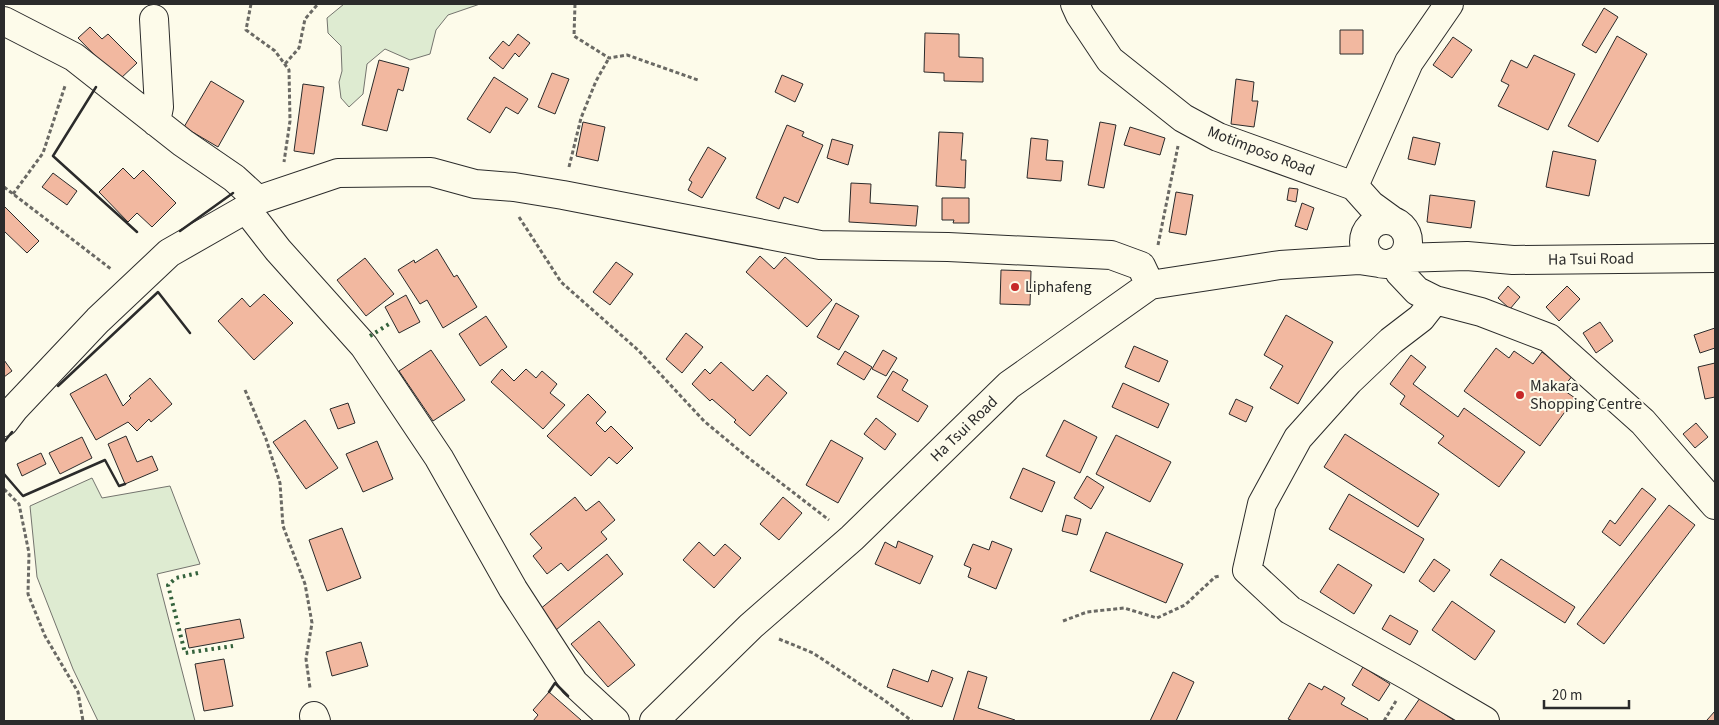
<svg xmlns="http://www.w3.org/2000/svg" width="1719" height="725" viewBox="0 0 1719 725" font-family="'Source Sans 3',sans-serif">
	<style>
		.green { fill: #deebd1; stroke: #74746e }
		.building { fill: #f2b8a0; stroke: #2b2b2b }
		.lines { fill: none; stroke-linecap: round; stroke-linejoin: round }
		.minor-casing { stroke: #2b2b2b; stroke-width: 30 }
		.path { stroke: #6a6964; stroke-width: 3; stroke-dasharray: 4 2.5; stroke-linecap: butt }
		.minor { stroke: #fdfbea; stroke-width: 28 }
		.hedge { stroke: #34623c; stroke-width: 4; stroke-dasharray: 2.5 4; stroke-linecap: butt }
		.wall { stroke: #2b2b2b; stroke-width: 2.5 }
		.poi-dot { fill: #c62828; stroke: #fdfbea; stroke-width: 2 }
		.labels { text-anchor: middle; dominant-baseline: central; stroke-width: 4; stroke-linejoin: round; paint-order: stroke }
		.street-label { font-size: 16px; fill: #2b2b2b; stroke: #fdfbea }
		.poi-label { font-size: 16px; fill: #2b2b2b; stroke: #fdfbea; text-anchor: start }
	</style>
	<rect width="100%" height="100%" fill="#fdfbea"/>
	<path class="green" d="M 344,4 L 480,4 L 448,15 L 436,30 L 430,54 L 410,60 L 385,49 L 367,64 L 363,94 L 349,107 L 341,98 L 339,82 L 342,71 L 341,46 L 328,33 L 327,18 Z
		M 92,478 L 102,498 L 170,486 L 200,564 L 157,574 L 195,721 L 98,721 L 73,669 L 37,577 L 30,506 Z"/>
	<path class="building" d="M 1604,8 L 1618,17 L 1596,53 L 1582,45 Z
		M 90,27 L 102,39 L 108,34 L 137,63 L 119,80 L 78,38 Z
		M 1340,30 L 1363,30 L 1363,54 L 1340,54 Z
		M 925,33 L 959,34 L 959,57 L 983,58 L 983,82 L 944,81 L 944,73 L 924,72 Z
		M 518,34 L 530,43 L 519,57 L 515,53 L 503,69 L 489,58 L 503,41 L 509,46 Z
		M 1617,36 L 1647,54 L 1598,142 L 1568,126 Z
		M 1453,37 L 1472,50 L 1452,78 L 1433,65 Z
		M 1534,55 L 1575,74 L 1548,130 L 1498,106 L 1509,85 L 1501,81 L 1511,60 L 1527,68 Z
		M 379,60 L 409,68 L 403,91 L 398,89 L 387,131 L 362,125 Z
		M 552,73 L 569,79 L 555,114 L 538,107 Z
		M 782,75 L 803,84 L 795,102 L 775,92 Z
		M 494,77 L 528,99 L 518,114 L 506,107 L 490,133 L 467,119 Z
		M 1236,79 L 1254,82 L 1252,101 L 1258,101 L 1254,127 L 1231,124 Z
		M 211,81 L 244,101 L 218,147 L 184,127 Z
		M 303,84 L 324,87 L 314,154 L 294,151 Z
		M 583,122 L 605,127 L 598,161 L 576,156 Z
		M 1100,122 L 1116,125 L 1104,188 L 1088,185 Z
		M 787,125 L 804,132 L 802,136 L 823,145 L 798,203 L 784,197 L 779,209 L 756,198 Z
		M 1130,127 L 1165,138 L 1160,155 L 1124,145 Z
		M 939,132 L 963,133 L 961,160 L 966,160 L 965,188 L 936,186 Z
		M 1413,137 L 1440,143 L 1435,165 L 1408,159 Z
		M 1031,138 L 1048,140 L 1046,160 L 1063,161 L 1061,181 L 1027,178 Z
		M 832,139 L 853,145 L 848,165 L 827,158 Z
		M 708,147 L 726,158 L 702,198 L 688,190 L 692,182 L 689,180 Z
		M 1553,151 L 1596,160 L 1589,196 L 1546,187 Z
		M 123,168 L 134,179 L 143,170 L 176,203 L 152,227 L 137,213 L 128,222 L 99,192 Z
		M 53,173 L 77,191 L 67,205 L 42,187 Z
		M 851,183 L 871,184 L 870,203 L 918,206 L 916,226 L 849,222 Z
		M 1289,188 L 1298,189 L 1296,202 L 1287,200 Z
		M 1176,192 L 1193,195 L 1186,235 L 1169,232 Z
		M 1430,195 L 1475,201 L 1471,228 L 1427,222 Z
		M 942,198 L 969,198 L 969,223 L 953,223 L 954,220 L 942,220 Z
		M 1302,203 L 1314,208 L 1307,230 L 1295,226 Z
		M 4,206 L 39,241 L 27,253 L 4,231 Z
		M 437,249 L 454,277 L 457,275 L 477,307 L 443,328 L 427,300 L 420,304 L 398,270 L 414,260 L 415,263 Z
		M 760,256 L 774,269 L 785,257 L 832,300 L 807,327 L 746,272 Z
		M 365,258 L 394,294 L 366,316 L 337,280 Z
		M 616,262 L 633,274 L 610,305 L 593,292 Z
		M 1001,270 L 1031,271 L 1030,305 L 1000,304 Z
		M 1508,286 L 1520,297 L 1510,309 L 1498,298 Z
		M 1567,286 L 1580,299 L 1559,321 L 1546,307 Z
		M 264,294 L 293,323 L 254,360 L 218,321 L 242,298 L 250,307 Z
		M 406,295 L 420,322 L 399,333 L 385,307 Z
		M 836,303 L 859,316 L 839,350 L 817,337 Z
		M 1286,315 L 1333,342 L 1298,404 L 1270,388 L 1283,366 L 1264,355 Z
		M 486,316 L 507,347 L 480,366 L 459,334 Z
		M 1600,322 L 1613,341 L 1596,353 L 1583,333 Z
		M 1715,328 L 1715,348 L 1700,353 L 1694,335 Z
		M 686,333 L 703,347 L 682,373 L 666,359 Z
		M 1134,346 L 1168,361 L 1159,382 L 1125,367 Z
		M 1496,348 L 1509,358 L 1514,351 L 1533,364 L 1542,352 L 1573,375 L 1562,389 L 1575,398 L 1540,446 L 1464,391 Z
		M 431,350 L 465,400 L 433,421 L 399,371 Z
		M 883,350 L 897,358 L 886,376 L 872,369 Z
		M 845,351 L 872,367 L 864,380 L 837,364 Z
		M 1411,355 L 1426,367 L 1413,384 L 1458,417 L 1464,408 L 1525,452 L 1499,487 L 1438,443 L 1444,436 L 1400,404 L 1405,396 L 1390,384 Z
		M 4,360 L 12,371 L 4,377 Z
		M 721,362 L 753,391 L 767,375 L 787,393 L 750,436 L 734,422 L 736,420 L 712,399 L 710,401 L 692,384 L 705,369 L 710,374 Z
		M 1715,363 L 1715,397 L 1705,399 L 1698,367 Z
		M 502,369 L 514,381 L 526,369 L 536,378 L 542,371 L 557,384 L 550,393 L 565,405 L 543,429 L 491,382 Z
		M 893,371 L 908,380 L 902,390 L 928,406 L 918,422 L 877,397 Z
		M 106,374 L 123,406 L 131,398 L 129,396 L 150,378 L 172,404 L 151,422 L 149,419 L 137,431 L 128,422 L 96,440 L 70,394 Z
		M 1123,383 L 1169,404 L 1158,428 L 1112,407 Z
		M 588,394 L 606,412 L 596,423 L 605,432 L 611,426 L 633,448 L 617,464 L 609,457 L 591,476 L 547,436 Z
		M 1236,399 L 1253,407 L 1246,422 L 1229,414 Z
		M 348,403 L 355,423 L 338,429 L 330,409 Z
		M 876,418 L 896,434 L 885,450 L 864,434 Z
		M 305,420 L 338,468 L 306,489 L 273,442 Z
		M 1064,420 L 1097,437 L 1080,473 L 1046,456 Z
		M 1696,423 L 1708,437 L 1695,448 L 1683,434 Z
		M 1345,434 L 1439,494 L 1418,527 L 1324,467 Z
		M 1116,435 L 1171,462 L 1150,502 L 1096,474 Z
		M 126,436 L 137,462 L 152,456 L 158,470 L 125,484 L 108,444 Z
		M 82,437 L 92,458 L 60,474 L 49,453 Z
		M 831,440 L 863,458 L 838,503 L 806,485 Z
		M 377,441 L 393,479 L 363,492 L 346,454 Z
		M 41,453 L 46,464 L 22,476 L 17,464 Z
		M 1023,468 L 1055,482 L 1042,512 L 1010,498 Z
		M 1087,476 L 1104,487 L 1091,509 L 1074,498 Z
		M 1642,488 L 1656,499 L 1620,546 L 1602,532 L 1610,520 L 1615,524 Z
		M 1349,494 L 1424,539 L 1404,573 L 1329,529 Z
		M 575,497 L 586,511 L 599,501 L 615,520 L 601,532 L 607,539 L 568,571 L 561,563 L 547,574 L 533,556 L 542,548 L 530,534 Z
		M 783,497 L 802,513 L 779,540 L 760,524 Z
		M 1669,505 L 1695,525 L 1604,644 L 1577,624 Z
		M 1066,515 L 1081,519 L 1077,535 L 1062,531 Z
		M 342,528 L 361,578 L 327,591 L 309,540 Z
		M 1106,532 L 1183,564 L 1166,603 L 1090,571 Z
		M 898,541 L 933,556 L 920,584 L 875,564 L 885,542 L 896,548 Z
		M 992,541 L 1012,549 L 996,589 L 968,577 L 971,568 L 964,565 L 973,544 L 989,550 Z
		M 699,542 L 714,556 L 725,544 L 741,558 L 714,588 L 683,560 Z
		M 607,554 L 623,574 L 556,630 L 539,610 Z
		M 1434,559 L 1450,570 L 1434,592 L 1419,581 Z
		M 1501,559 L 1575,607 L 1565,623 L 1490,575 Z
		M 1338,564 L 1372,585 L 1354,614 L 1320,592 Z
		M 1452,601 L 1495,631 L 1475,660 L 1432,630 Z
		M 1390,615 L 1418,631 L 1410,645 L 1382,629 Z
		M 240,619 L 244,638 L 189,648 L 185,629 Z
		M 599,621 L 635,665 L 608,687 L 571,644 Z
		M 361,642 L 368,666 L 332,676 L 326,652 Z
		M 224,659 L 233,706 L 204,711 L 195,664 Z
		M 1363,667 L 1390,684 L 1379,701 L 1352,685 Z
		M 893,669 L 928,682 L 932,670 L 953,678 L 942,707 L 887,687 Z
		M 968,671 L 987,677 L 978,708 L 1015,720 L 1015,721 L 953,721 Z
		M 1173,672 L 1194,682 L 1176,721 L 1150,721 Z
		M 1309,683 L 1322,690 L 1324,686 L 1345,698 L 1341,704 L 1368,719 L 1367,721 L 1293,721 L 1288,719 Z
		M 549,692 L 581,720 L 580,721 L 533,721 L 538,715 L 533,710 Z
		M 1420,698 L 1455,721 L 1404,721 Z
		M 1715,711 L 1715,721 L 1709,721 L 1707,720 Z"/>
	<g class="lines">
		<defs>
			<path id="minor" d="M 1075,4 L 1080,15 L 1110,60 L 1183,118 L 1218,137 L 1354,186 L 1371,205 L 1393,221
				M 154,19 L 159,107 L 156,122
				M 4,21 L 74,57 L 183,143 L 234,178 L 258,200
				M 1354,186 L 1409,62 L 1449,4
				M 246,209 L 278,250 L 364,346 L 439,458 L 513,589 L 574,683 L 615,721
				M1364 242a22 22 0 1 1 44 0a22 22 0 1 1-44 0Z
				M 1401,258 L 1467,256 L 1513,260 L 1715,258
				M 1394,262 L 1400,273 L 1417,291 L 1435,300 L 1481,312 L 1549,338 L 1643,422 L 1715,505
				M 1435,300 L 1421,318 L 1391,341 L 1349,381 L 1298,438 L 1262,504 L 1247,570 L 1290,610 L 1410,677 L 1485,721
				M 4,422 L 14,409 L 98,320 L 169,253 L 246,209 L 258,200 L 338,173 L 431,172 L 475,184 L 514,187 L 563,195 L 820,245 L 948,247 L 1111,255 L 1141,266 L 1150,285
				M 314,716 L 316,721
				M 654,721 L 751,626 L 852,538 L 1009,385 L 1150,285 L 1280,265 L 1359,260 L 1379,263"/>
		</defs>
		<use href="#minor" class="minor-casing"/>
		<path class="path" d="M 251,4 L 246,30 L 275,51 L 289,70 L 290,121 L 284,162
			M 575,4 L 574,36 L 609,58 L 627,55 L 698,80
			M 285,64 L 299,48 L 305,19 L 318,4
			M 569,167 L 581,118 L 596,81 L 609,58
			M 4,187 L 111,269
			M 13,194 L 43,153 L 65,86
			M 519,217 L 561,282 L 638,350 L 704,421 L 746,456 L 829,520
			M 1158,245 L 1178,146
			M 245,390 L 266,439 L 280,483 L 283,526 L 305,584 L 312,623 L 306,659 L 310,688
			M 4,489 L 19,504 L 29,553 L 28,594 L 45,636 L 78,692 L 83,721
			M 1063,621 L 1087,612 L 1124,608 L 1157,618 L 1185,605 L 1215,577 L 1220,576
			M 779,639 L 813,653 L 884,700 L 912,721
			M 1384,721 L 1396,701"/>
		<use href="#minor" class="minor"/>
		<path class="hedge" d="M 370,336 L 389,324
			M 198,573 L 176,578 L 168,585 L 185,653 L 233,646"/>
		<path class="wall" d="M 96,87 L 53,156 L 137,232
			M 180,231 L 233,193
			M 58,386 L 158,292 L 190,333
			M 4,442 L 12,432
			M 4,474 L 23,496 L 105,460 L 119,486 L 125,484
			M 549,692 L 555,683 L 568,696"/>
	</g>
	<g class="poi-dot">
		<circle cx="1015" cy="287" r="5"/>
		<circle cx="1520" cy="395" r="5"/>
	</g>
	<g class="labels">
		<g class="street-label">
			<text transform="translate(1261 151) rotate(21)">Motimposo Road</text>
			<text transform="translate(1591 259) rotate(-1)">Ha Tsui Road</text>
			<text transform="translate(964 429) rotate(-44)">Ha Tsui Road</text>
		</g>
		<g class="poi-label">
			<text x="1025" y="287">Liphafeng</text>
			<text x="1530" y="386">Makara<tspan x="1530" dy="18">Shopping Centre</tspan></text>
		</g>
	</g>
	<rect width="1719" height="725" fill="none" stroke="#2b2b2b" stroke-width="10"/>
	<path d="M1544 700v8h85v-8" fill="none" stroke="#2b2b2b" stroke-width="2.5"/>
	<text x="1552" y="700" font-size="15" fill="#2b2b2b" stroke="#fdfbea" stroke-width="4" paint-order="stroke">20 m</text>
</svg>
